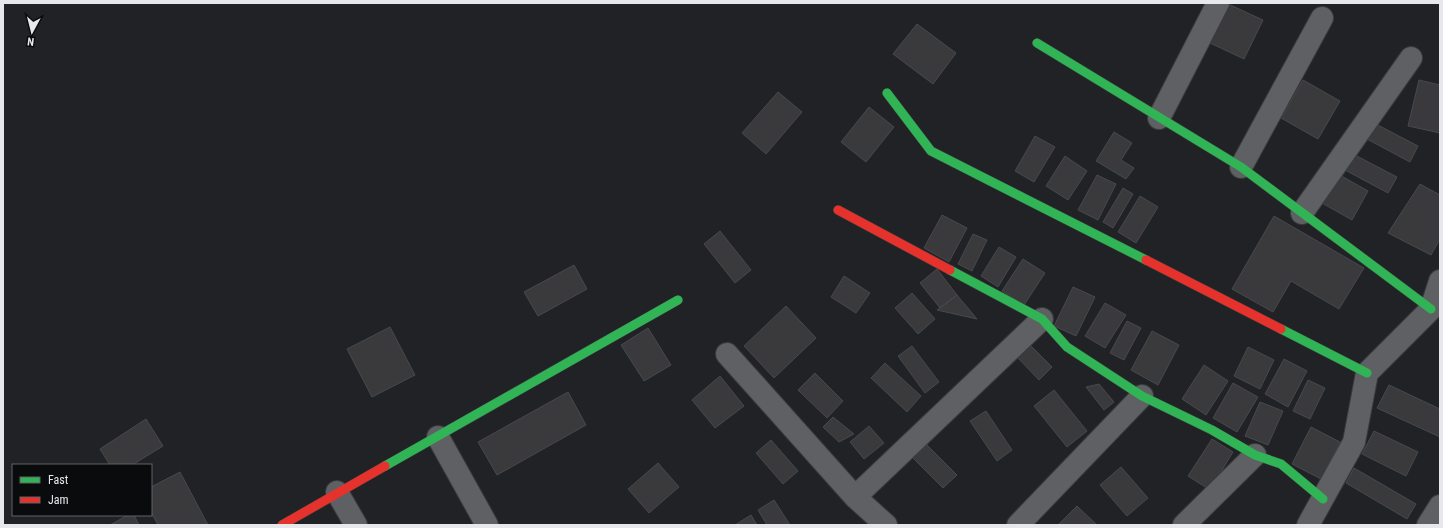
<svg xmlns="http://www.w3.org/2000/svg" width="1443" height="528" viewBox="0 0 1443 528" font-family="'Roboto Condensed',sans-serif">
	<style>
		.building { fill: #3a3a3d; stroke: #48494c }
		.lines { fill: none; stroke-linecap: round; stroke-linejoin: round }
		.street-casing { stroke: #3b3c3e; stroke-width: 24 }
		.fast-casing { stroke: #3b3c3e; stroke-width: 10 }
		.jam-casing { stroke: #3b3c3e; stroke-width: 10 }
		.street { stroke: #5f6063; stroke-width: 22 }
		.fast { stroke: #30b455; stroke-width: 9 }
		.jam { stroke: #e5322d; stroke-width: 9 }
	</style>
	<rect width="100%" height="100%" fill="#212225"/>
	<path class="building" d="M 1226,3 L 1263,20 L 1244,59 L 1208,42 Z
		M 917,24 L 956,53 L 933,84 L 893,54 Z
		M 1303,80 L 1340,101 L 1318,139 L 1281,118 Z
		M 1419,80 L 1440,85 L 1440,133 L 1408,126 Z
		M 778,92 L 802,112 L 766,154 L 742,133 Z
		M 869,107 L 894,127 L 866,162 L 841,142 Z
		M 1372,122 L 1418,146 L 1410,162 L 1365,138 Z
		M 1114,132 L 1132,143 L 1121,160 L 1134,168 L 1126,179 L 1096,161 Z
		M 1035,136 L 1055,147 L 1034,182 L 1015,171 Z
		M 1353,154 L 1397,177 L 1388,193 L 1345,170 Z
		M 1065,156 L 1087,171 L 1068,200 L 1046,186 Z
		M 1338,174 L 1368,191 L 1352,220 L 1322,203 Z
		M 1097,175 L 1116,184 L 1098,220 L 1078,210 Z
		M 1420,184 L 1440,195 L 1440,239 L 1431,255 L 1388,233 Z
		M 1123,188 L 1133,194 L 1113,228 L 1103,222 Z
		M 1140,196 L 1158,207 L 1136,243 L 1118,232 Z
		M 942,215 L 967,228 L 949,262 L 924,248 Z
		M 1274,216 L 1364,268 L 1339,309 L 1291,281 L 1273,312 L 1232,289 Z
		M 720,231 L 751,270 L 735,283 L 704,244 Z
		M 973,234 L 987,240 L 972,271 L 958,264 Z
		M 999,247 L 1016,257 L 998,287 L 981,276 Z
		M 1023,259 L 1045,273 L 1024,305 L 1002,291 Z
		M 574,265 L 587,289 L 538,316 L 524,292 Z
		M 937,269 L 957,295 L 940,308 L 920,283 Z
		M 844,276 L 870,293 L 856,313 L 831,297 Z
		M 1073,287 L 1095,297 L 1076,336 L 1054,326 Z
		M 912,293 L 935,319 L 918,334 L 895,308 Z
		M 957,295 L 977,319 L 937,310 Z
		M 1105,303 L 1126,315 L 1105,348 L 1085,336 Z
		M 786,306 L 816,338 L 774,378 L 744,346 Z
		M 1127,321 L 1141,328 L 1124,360 L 1110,353 Z
		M 390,327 L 415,375 L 372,397 L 347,349 Z
		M 648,328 L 671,365 L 644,381 L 621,345 Z
		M 1152,331 L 1179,345 L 1158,385 L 1131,370 Z
		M 1029,344 L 1052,367 L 1039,380 L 1016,356 Z
		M 912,346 L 939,382 L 925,393 L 898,356 Z
		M 1248,347 L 1274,360 L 1260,389 L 1234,376 Z
		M 1284,359 L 1307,371 L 1288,407 L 1265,394 Z
		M 885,363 L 921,396 L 907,412 L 871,378 Z
		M 1204,365 L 1228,381 L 1206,415 L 1182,399 Z
		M 815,373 L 843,401 L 827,418 L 798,390 Z
		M 720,376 L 744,406 L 715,428 L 692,400 Z
		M 1308,380 L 1325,388 L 1310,419 L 1293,411 Z
		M 1233,383 L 1258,397 L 1237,432 L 1213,418 Z
		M 1099,384 L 1114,402 L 1104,410 L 1086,387 Z
		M 1389,385 L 1440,409 L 1440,437 L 1377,408 Z
		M 1054,390 L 1087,431 L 1067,447 L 1034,406 Z
		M 568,392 L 586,425 L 497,475 L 478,442 Z
		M 1260,402 L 1283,411 L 1268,445 L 1245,436 Z
		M 986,411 L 1012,450 L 997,461 L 970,421 Z
		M 833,417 L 854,434 L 839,442 L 823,427 Z
		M 146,419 L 163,446 L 132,465 L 110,465 L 100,449 Z
		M 869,426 L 884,443 L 864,459 L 850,442 Z
		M 1311,427 L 1340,442 L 1321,479 L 1292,464 Z
		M 1374,431 L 1418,452 L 1406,476 L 1362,454 Z
		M 1212,439 L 1233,452 L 1210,490 L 1188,476 Z
		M 771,440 L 798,471 L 783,484 L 756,453 Z
		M 927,445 L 957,475 L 943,488 L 913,458 Z
		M 658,463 L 679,487 L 649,513 L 628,489 Z
		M 1121,467 L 1148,498 L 1127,516 L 1100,485 Z
		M 1354,468 L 1416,504 L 1407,519 L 1346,483 Z
		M 180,472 L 208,525 L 158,525 L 151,512 L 151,487 Z
		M 774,500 L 790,525 L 767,525 L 758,510 Z
		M 1077,506 L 1097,525 L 1058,525 Z
		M 128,515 L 134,515 L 139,525 L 110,525 Z
		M 751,515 L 757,525 L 735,525 Z"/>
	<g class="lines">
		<defs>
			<path id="street" d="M 1159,118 L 1218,3
				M 1241,167 L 1322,18
				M 1302,213 L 1411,58
				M 727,354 L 855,497 L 886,525
				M 438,437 L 487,525
				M 337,492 L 356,525
				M 855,497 L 1042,319
				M 1018,525 L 1142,396
				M 1184,525 L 1255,455
				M 1308,525 L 1354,442 L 1367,373 L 1431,309 L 1440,281
				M 1428,525 L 1440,506"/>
			<path id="fast" d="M 1037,43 L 1241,167 L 1431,309
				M 887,93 L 931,151 L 1146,260
				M 950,270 L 1042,319 L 1067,347 L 1142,396 L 1212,430 L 1255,455 L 1281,464 L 1323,499
				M 1281,329 L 1367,373
				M 385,466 L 678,300"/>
			<path id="jam" d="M 838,210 L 950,270
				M 1146,260 L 1281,329
				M 282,525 L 385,466"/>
		</defs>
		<use href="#street" class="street-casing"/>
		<use href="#fast" class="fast-casing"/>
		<use href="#jam" class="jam-casing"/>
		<use href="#street" class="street"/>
		<use href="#fast" class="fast"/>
		<use href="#jam" class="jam"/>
	</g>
	<rect width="1443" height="528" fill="none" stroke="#e7e8ec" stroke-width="8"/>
	<rect x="12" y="464" width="140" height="52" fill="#0a0b0d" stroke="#626366"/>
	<rect x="20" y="477" width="20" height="6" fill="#30b455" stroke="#626366"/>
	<text x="48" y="484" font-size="12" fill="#e7e8ec">Fast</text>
	<rect x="20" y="497" width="20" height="6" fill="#e5322d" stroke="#626366"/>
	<text x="48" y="504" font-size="12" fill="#e7e8ec">Jam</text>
	<g transform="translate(32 32) rotate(187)" stroke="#0a0b0d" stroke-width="3" paint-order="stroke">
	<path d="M0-3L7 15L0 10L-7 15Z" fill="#e7e8ec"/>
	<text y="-6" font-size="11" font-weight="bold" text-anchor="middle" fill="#e7e8ec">N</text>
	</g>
</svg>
